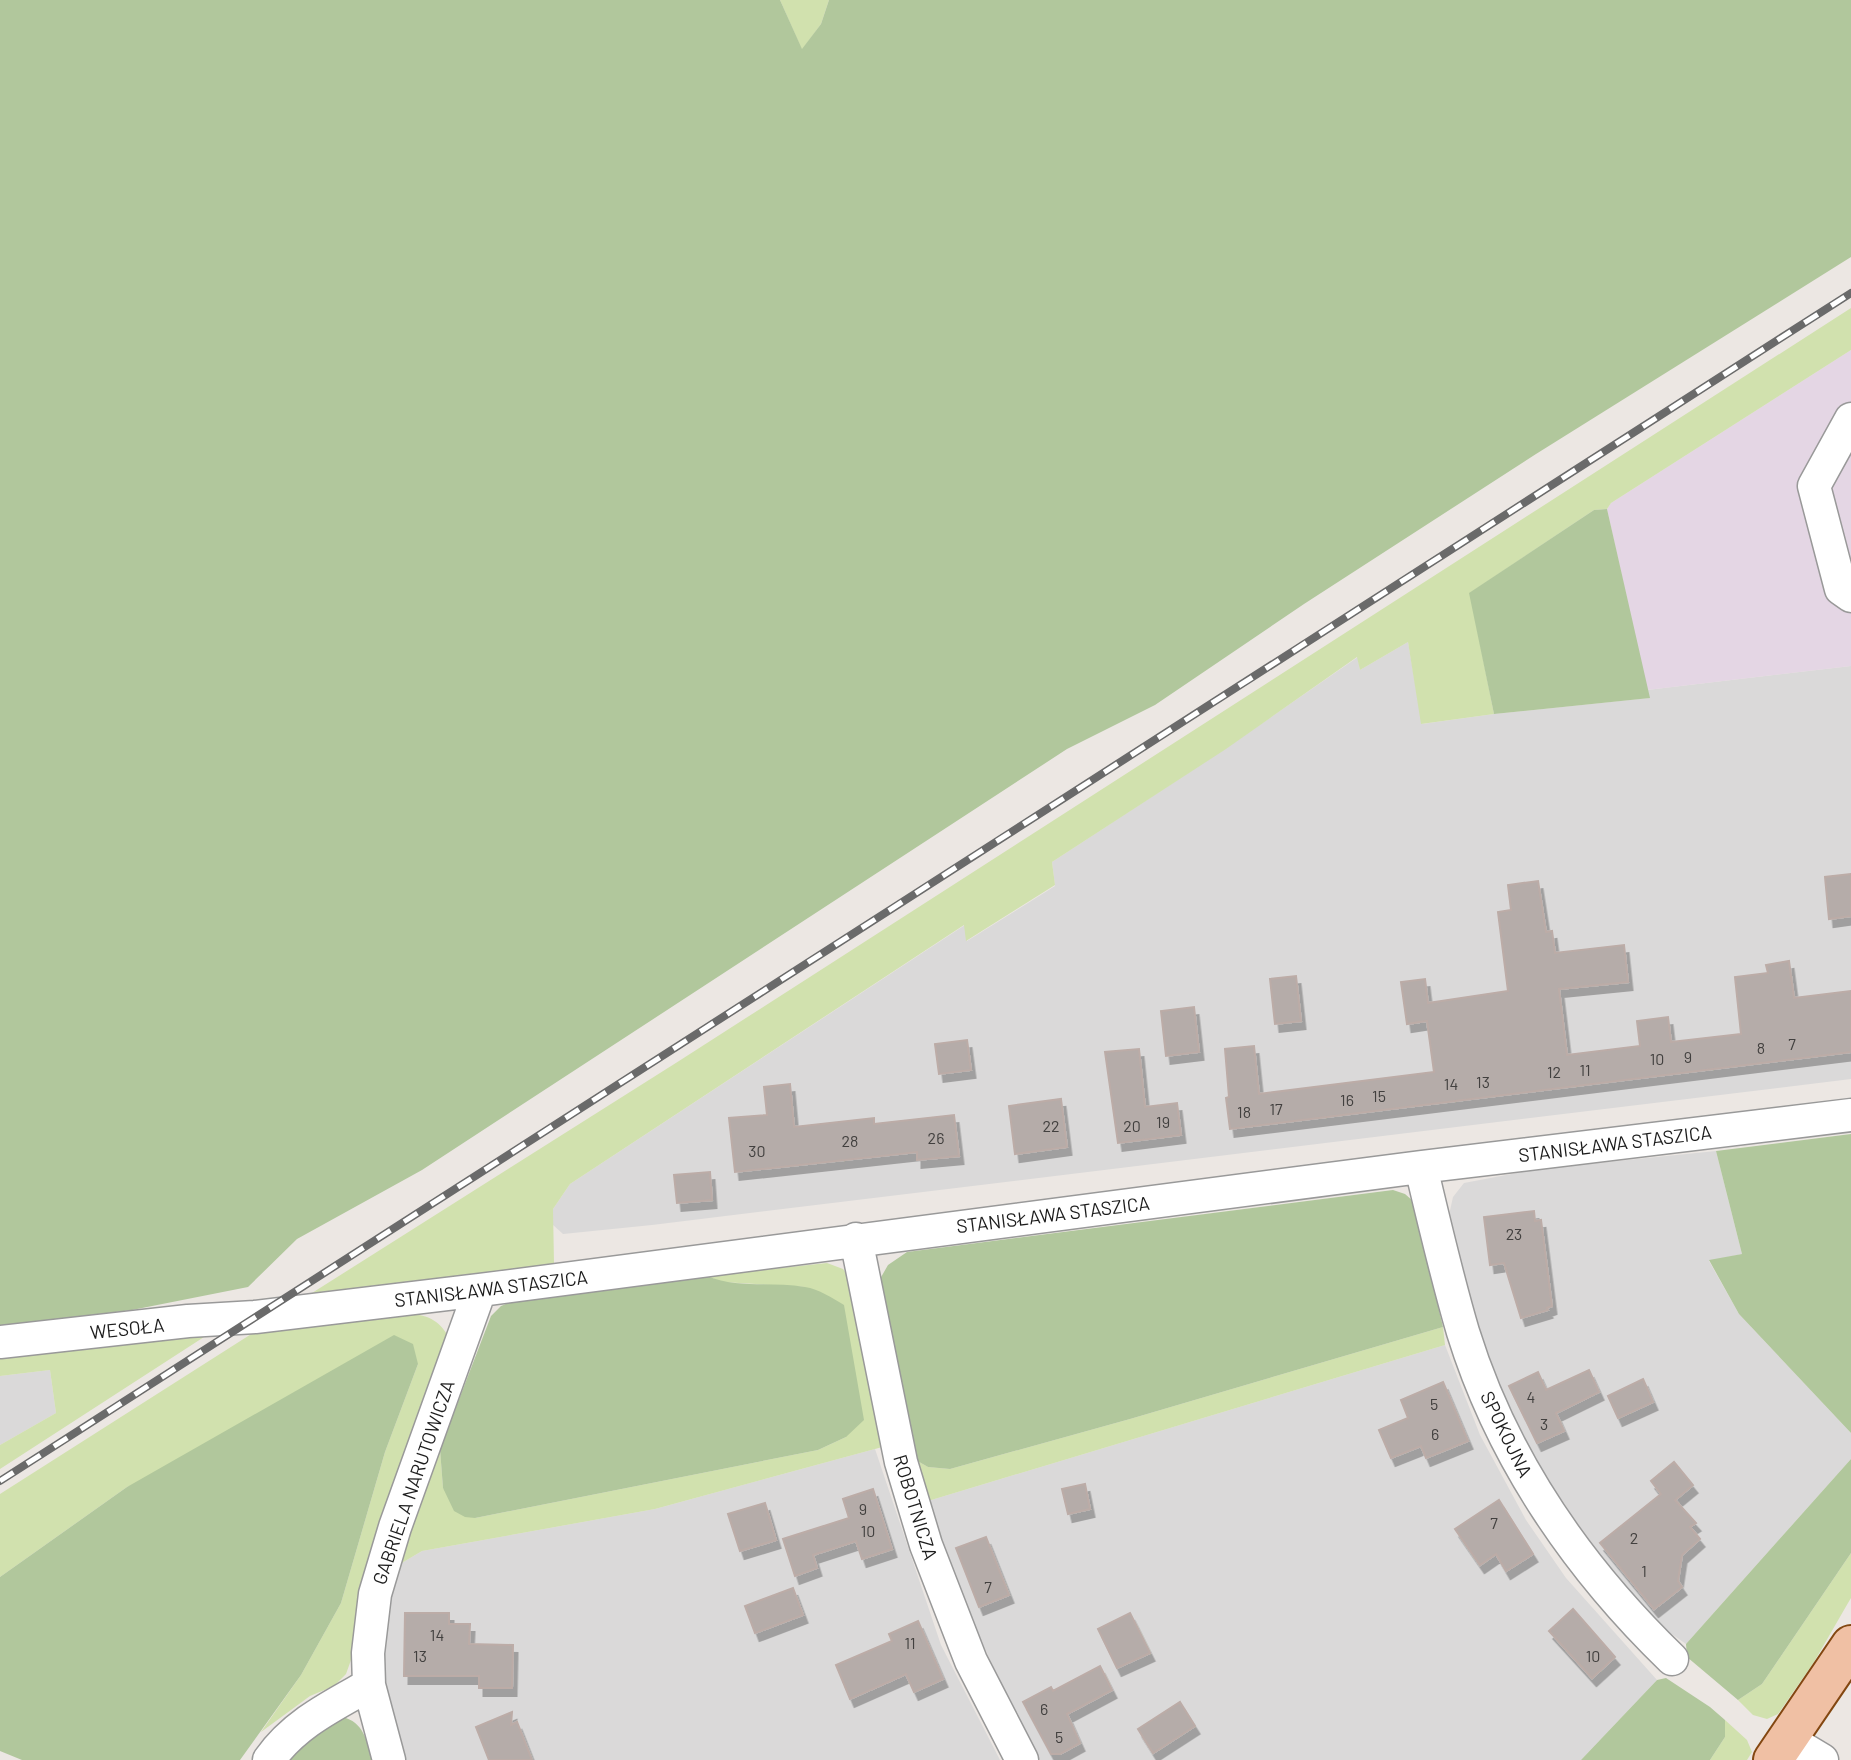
<svg xmlns="http://www.w3.org/2000/svg" width="1851" height="1760" viewBox="0 0 1851 1760" font-family="Barlow,sans-serif">
	<style>
		.residential { fill: #dad9d9 }
		.industrial { fill: #e4d6e4 }
		.grass { fill: #d1e1ae }
		.forest { fill: #b1c79c }
		.building { fill: #b5aca9; stroke: #bcaca7; stroke-width: 2; filter: url(#shadow) }
		.lines { fill: none; stroke-linecap: round; stroke-linejoin: round }
		.minor-casing { stroke: #999; stroke-width: 35 }
		.major-casing { stroke: #834711; stroke-width: 42 }
		.minor { stroke: #fff; stroke-width: 32 }
		.major { stroke: #f0c0a4; stroke-width: 38 }
		.rail-casing { stroke: #6a6a6a; stroke-width: 8 }
		.rail { stroke: #fff; stroke-width: 5; stroke-dasharray: 16; stroke-linecap: butt }
		.labels { text-anchor: middle; dominant-baseline: central; stroke-width: 5; stroke-linejoin: round; paint-order: stroke }
		.number-label { font-size: 16px; fill: #42403f }
		.street-label { font-size: 19px; fill: #1c1c1c; stroke: #fff }
	</style>
	<defs>
		<filter id="shadow"><feDropShadow dx="4.5" dy="8" stdDeviation="0" flood-color="#0004"/></filter>
	</defs>
	<rect width="100%" height="100%" fill="#ece7e3"/>
	<path class="residential" d="M 1408,642 L 1422,724 L 1494,714 L 1649,698 L 1647,690 L 1851,666 L 1851,1079 L 652,1225 L 563,1234 L 552,1224 L 553,1209 L 570,1184 L 965,925 L 967,941 L 1055,886 L 1052,862 L 1225,749 L 1358,657 L 1360,670 Z
		M 1716,1151 L 1742,1254 L 1709,1261 L 1739,1314 L 1851,1433 L 1851,1459 L 1686,1644 L 1659,1625 L 1611,1577 L 1536,1465 L 1516,1425 L 1482,1340 L 1467,1291 L 1449,1215 L 1453,1197 L 1464,1183 L 1538,1169 Z
		M 1445,1345 L 1480,1435 L 1526,1520 L 1566,1578 L 1657,1680 L 1581,1760 L 1040,1760 L 1010,1702 L 958,1592 L 928,1501 Z
		M 50,1370 L 56,1413 L 0,1445 L 0,1376 Z
		M 875,1449 L 941,1645 L 1000,1760 L 405,1760 L 384,1690 L 382,1649 L 395,1567 L 422,1551 L 655,1509 Z"/>
	<path class="industrial" d="M 1851,350 L 1851,666 L 1647,690 L 1607,509 L 1611,503 Z"/>
	<path class="grass" d="M 780,0 L 829,0 L 821,24 L 802,50 Z
		M 1851,308 L 1851,350 L 1611,503 L 1607,509 L 1594,510 L 1470,593 L 1494,714 L 1421,724 L 1408,642 L 1360,670 L 1357,657 L 1226,749 L 1052,862 L 1055,885 L 966,941 L 964,925 L 570,1184 L 553,1209 L 554,1264 L 312,1293 L 679,1061 Z
		M 827,1263 L 843,1269 L 854,1284 L 886,1446 L 655,1509 L 422,1551 L 395,1567 L 415,1509 L 440,1449 L 443,1488 L 475,1518 L 818,1450 L 846,1437 L 805,1287 L 722,1282 L 707,1276 Z
		M 408,1314 C 426,1314 439,1320 448,1336 L 366,1567 L 356,1610 L 351,1660 L 346,1674 L 334,1686 L 310,1696 L 261,1732 L 301,1675 L 341,1603 L 385,1452 L 418,1364 L 127,1487 L 0,1577 L 0,1494 L 256,1331 Z
		M 1443,1327 L 1445,1345 L 928,1501 L 914,1459 L 928,1467 L 950,1469 L 1130,1419 Z
		M 196,1334 L 204,1337 L 0,1469 L 0,1445 L 56,1413 L 50,1370 L 0,1376 L 0,1358 Z
		M 1851,1553 L 1851,1598 L 1848,1603 L 1814,1662 L 1778,1714 L 1767,1719 L 1753,1715 L 1738,1700 L 1762,1684 Z
		M 1725,1720 L 1747,1740 L 1752,1752 L 1747,1760 L 1710,1760 L 1725,1737 Z"/>
	<path class="forest" d="M 0,0 L 780,0 L 802,49 L 821,24 L 829,0 L 1851,0 L 1851,257 L 1536,454 L 1304,604 L 1155,705 L 1067,749 L 422,1170 L 297,1239 L 248,1287 L 132,1310 L 0,1326 Z
		M 1607,509 L 1650,698 L 1494,714 L 1469,593 L 1594,510 Z
		M 1851,1134 L 1851,1433 L 1739,1314 L 1709,1260 L 1742,1254 L 1716,1151 Z
		M 1393,1190 L 1405,1194 L 1413,1201 L 1443,1327 L 1130,1419 L 950,1469 L 928,1467 L 914,1459 L 885,1332 L 880,1279 L 888,1265 L 907,1252 Z
		M 707,1276 C 738,1289 772,1281 805,1287 C 819,1289 832,1298 844,1305 L 864,1420 L 846,1437 L 818,1450 L 475,1518 L 465,1517 L 454,1511 L 443,1488 L 440,1449 L 491,1316 L 501,1306 L 515,1300 Z
		M 394,1335 L 413,1344 L 418,1364 L 385,1452 L 341,1603 L 301,1675 L 240,1760 L 22,1760 L 0,1751 L 0,1577 L 127,1487 Z
		M 1851,1459 L 1851,1553 L 1762,1684 L 1738,1700 L 1687,1657 L 1686,1644 Z
		M 1666,1678 L 1710,1707 L 1725,1720 L 1725,1737 L 1710,1760 L 1581,1760 L 1657,1680 Z
		M 342,1717 C 364,1722 366,1740 373,1760 L 280,1760 Z"/>
	<path class="building" d="M 1851,874 L 1851,916 L 1829,919 L 1825,877 Z
		M 1538,881 L 1546,932 L 1552,931 L 1555,953 L 1624,945 L 1628,982 L 1559,989 L 1567,1055 L 1640,1046 L 1637,1021 L 1668,1017 L 1671,1042 L 1741,1034 L 1735,977 L 1768,973 L 1766,965 L 1789,961 L 1794,998 L 1851,991 L 1851,1052 L 1230,1129 L 1226,1098 L 1229,1097 L 1225,1049 L 1254,1046 L 1259,1094 L 1434,1072 L 1427,1021 L 1407,1024 L 1401,982 L 1425,979 L 1428,1003 L 1508,991 L 1498,912 L 1511,910 L 1508,885 Z
		M 1296,976 L 1301,1021 L 1275,1024 L 1270,979 Z
		M 1194,1007 L 1199,1052 L 1166,1056 L 1161,1011 Z
		M 967,1040 L 971,1070 L 939,1074 L 935,1044 Z
		M 1139,1049 L 1145,1107 L 1177,1103 L 1181,1135 L 1118,1143 L 1105,1052 Z
		M 790,1084 L 794,1127 L 874,1118 L 874,1124 L 954,1115 L 959,1156 L 917,1160 L 917,1152 L 735,1172 L 729,1118 L 767,1115 L 764,1087 Z
		M 1061,1099 L 1067,1147 L 1015,1154 L 1009,1106 Z
		M 710,1172 L 712,1200 L 677,1203 L 674,1175 Z
		M 1534,1211 L 1535,1221 L 1541,1220 L 1552,1306 L 1547,1308 L 1548,1310 L 1521,1318 L 1504,1263 L 1490,1265 L 1484,1217 Z
		M 1589,1370 L 1599,1392 L 1556,1413 L 1564,1431 L 1537,1443 L 1509,1386 L 1538,1372 L 1546,1390 Z
		M 1643,1379 L 1653,1402 L 1618,1418 L 1608,1396 Z
		M 1443,1382 L 1468,1441 L 1426,1458 L 1421,1446 L 1391,1458 L 1379,1430 L 1408,1418 L 1401,1400 Z
		M 1674,1462 L 1693,1485 L 1675,1500 L 1696,1523 L 1690,1527 L 1700,1539 L 1682,1555 L 1678,1581 L 1682,1587 L 1654,1609 L 1600,1543 L 1661,1494 L 1651,1481 Z
		M 1085,1484 L 1090,1509 L 1068,1514 L 1062,1489 Z
		M 873,1489 L 892,1549 L 862,1559 L 856,1541 L 813,1555 L 817,1568 L 795,1576 L 783,1539 L 849,1518 L 843,1499 Z
		M 1499,1500 L 1533,1554 L 1506,1571 L 1496,1554 L 1480,1565 L 1455,1529 Z
		M 765,1503 L 776,1540 L 740,1551 L 728,1514 Z
		M 986,1537 L 1009,1595 L 979,1607 L 956,1548 Z
		M 793,1588 L 803,1615 L 755,1633 L 745,1606 Z
		M 1573,1609 L 1615,1657 L 1592,1678 L 1549,1631 Z
		M 405,1613 L 449,1613 L 449,1624 L 470,1624 L 469,1644 L 513,1645 L 512,1688 L 479,1688 L 479,1676 L 404,1676 Z
		M 1130,1613 L 1150,1653 L 1117,1668 L 1098,1629 Z
		M 918,1621 L 943,1679 L 914,1692 L 906,1674 L 850,1699 L 836,1665 L 892,1641 L 889,1634 Z
		M 1100,1666 L 1112,1690 L 1067,1714 L 1080,1743 L 1060,1754 L 1051,1754 L 1023,1702 L 1051,1687 L 1053,1691 Z
		M 1180,1702 L 1195,1726 L 1153,1753 L 1138,1729 Z
		M 512,1712 L 511,1725 L 517,1722 L 532,1760 L 489,1760 L 476,1727 Z"/>
	<g class="lines">
		<defs>
			<path id="minor" d="M 1851,419 L 1814,486 L 1841,589 L 1851,596
				M 1421,1167 C 1434,1222 1447,1278 1463,1332 C 1502,1458 1578,1568 1672,1659
				M 856,1239 L 901,1462 L 926,1545 L 971,1661 L 1022,1760
				M 0,1342 L 188,1321 L 255,1317 L 480,1290 L 1421,1167 L 1851,1115
				M 1787,1739 L 1822,1760
				M 269,1760 C 294,1724 332,1706 369,1685
				M 389,1760 L 369,1685 L 368,1653 L 375,1594 L 395,1527 L 480,1290"/>
			<path id="major" d="M 1773,1760 L 1851,1645"/>
		</defs>
		<use href="#minor" class="minor-casing"/>
		<use href="#major" class="major-casing"/>
		<use href="#minor" class="minor"/>
		<use href="#major" class="major"/>
		<defs>
			<path id="rail" d="M 0,1481 L 1851,293"/>
		</defs>
		<use href="#rail" class="rail-casing"/>
		<use href="#rail" class="rail"/>
	</g>
	<g class="labels">
		<g class="number-label">
			<text x="1792" y="1043">7</text>
			<text x="1761" y="1047">8</text>
			<text x="1688" y="1056">9</text>
			<text x="1657" y="1058">10</text>
			<text x="1585" y="1069">11</text>
			<text x="1554" y="1071">12</text>
			<text x="1483" y="1081">13</text>
			<text x="1451" y="1083">14</text>
			<text x="1379" y="1095">15</text>
			<text x="1347" y="1099">16</text>
			<text x="1276" y="1108">17</text>
			<text x="1244" y="1111">18</text>
			<text x="1163" y="1121">19</text>
			<text x="1051" y="1125">22</text>
			<text x="1132" y="1125">20</text>
			<text x="936" y="1137">26</text>
			<text x="850" y="1140">28</text>
			<text x="757" y="1150">30</text>
			<text x="1514" y="1233">23</text>
			<text x="1531" y="1396">4</text>
			<text x="1434" y="1403">5</text>
			<text x="1544" y="1423">3</text>
			<text x="1435" y="1433">6</text>
			<text x="863" y="1508">9</text>
			<text x="1494" y="1522">7</text>
			<text x="868" y="1530">10</text>
			<text x="1634" y="1537">2</text>
			<text x="1644" y="1570">1</text>
			<text x="988" y="1586">7</text>
			<text x="437" y="1634">14</text>
			<text x="910" y="1642">11</text>
			<text x="420" y="1655">13</text>
			<text x="1593" y="1655">10</text>
			<text x="1044" y="1708">6</text>
			<text x="1059" y="1736">5</text>
		</g>
		<g class="street-label">
			<text transform="translate(1615 1143) rotate(-7)">STANISŁAWA STASZICA</text>
			<text transform="translate(1053 1214) rotate(-7)">STANISŁAWA STASZICA</text>
			<text transform="translate(491 1288) rotate(-7)">STANISŁAWA STASZICA</text>
			<text transform="translate(127 1328) rotate(-6)">WESOŁA</text>
			<text transform="translate(1507 1434) rotate(64)">SPOKOJNA</text>
			<text transform="translate(413 1482) rotate(-71)">GABRIELA NARUTOWICZA</text>
			<text transform="translate(916 1507) rotate(73)">ROBOTNICZA</text>
		</g>
	</g>
</svg>
